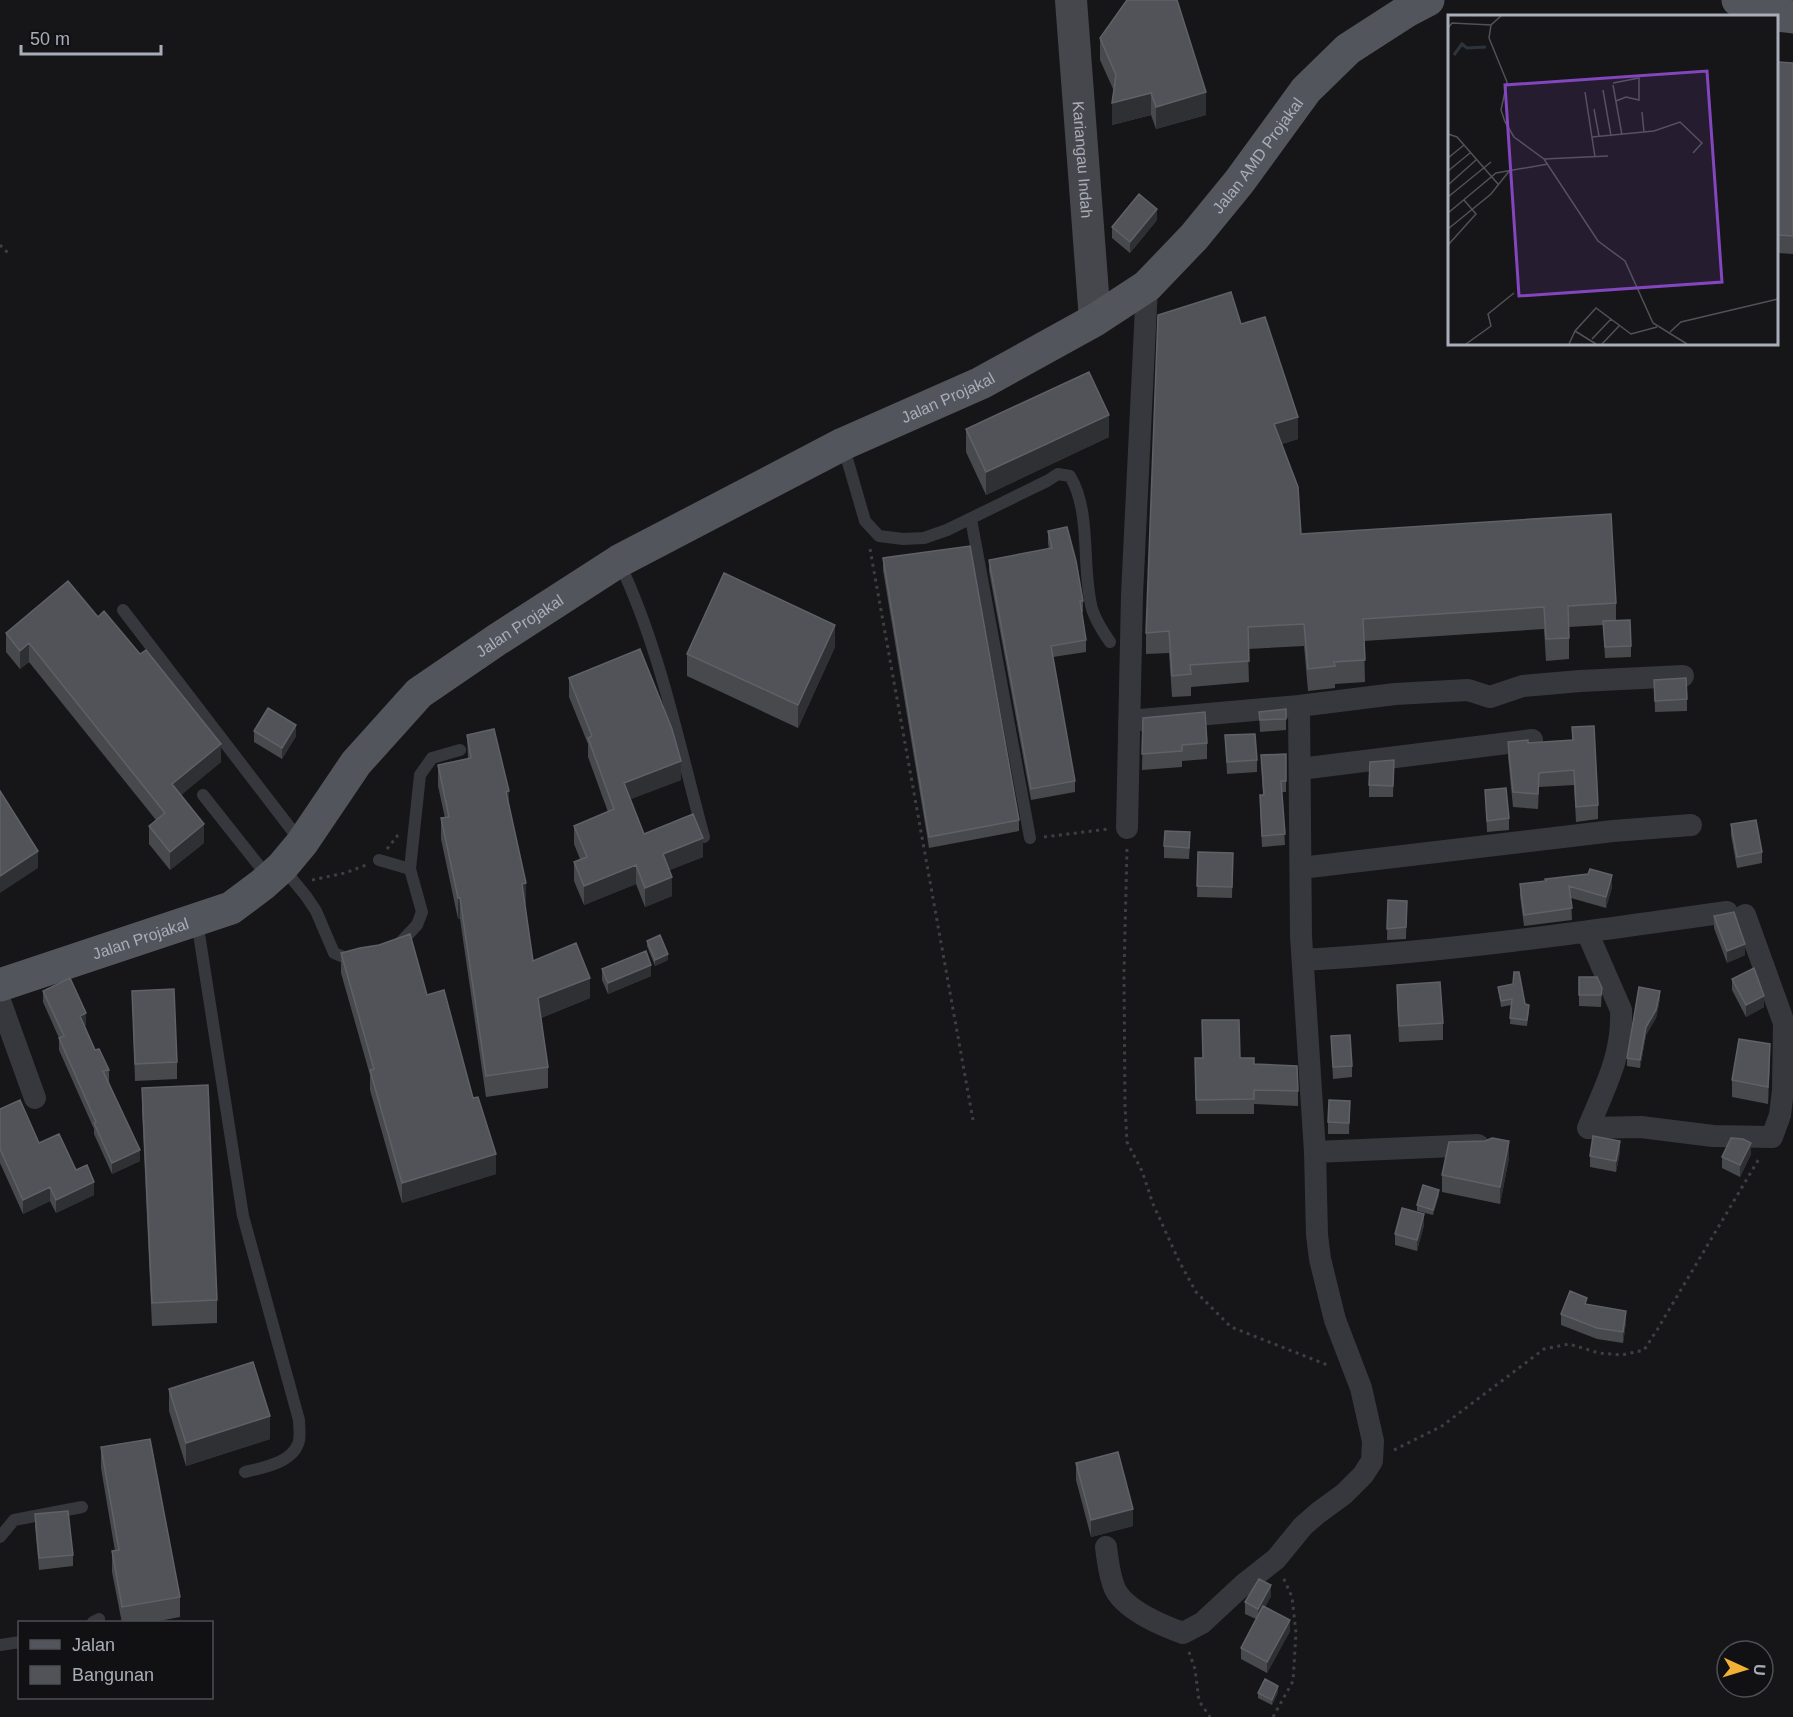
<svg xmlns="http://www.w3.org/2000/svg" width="1793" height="1717" viewBox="0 0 1793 1717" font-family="Helvetica,sans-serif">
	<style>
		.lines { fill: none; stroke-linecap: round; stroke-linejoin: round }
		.path { stroke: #3d3f44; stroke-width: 3; stroke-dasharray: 3 4.5; stroke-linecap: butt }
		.lane { stroke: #37383d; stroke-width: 12 }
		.street { stroke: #37383d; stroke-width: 22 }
		.secondary { stroke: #45474d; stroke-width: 32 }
		.primary { stroke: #53555c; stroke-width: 33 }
		.wall { fill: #47494d }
		.shaded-wall { fill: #2f3033 }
		.building { fill: #525359; stroke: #5f6168; stroke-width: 1.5 }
		.labels { text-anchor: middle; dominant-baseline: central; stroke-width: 5; stroke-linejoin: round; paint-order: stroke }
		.street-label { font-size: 16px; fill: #a8adb8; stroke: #111113 }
		.inset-river { fill: none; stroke: #2c353c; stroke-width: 3 }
		.inset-road { fill: none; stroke: #505258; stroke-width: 1.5 }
		.view { fill: #8446be; fill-opacity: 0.15; stroke: #8446be; stroke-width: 3 }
		.inset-edge { fill: none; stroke: #a8adb8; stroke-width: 3 }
	</style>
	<rect width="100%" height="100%" fill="#161618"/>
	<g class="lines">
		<path class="path" d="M 0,245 L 10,255
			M 870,549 L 973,1120
			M 1044,837 L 1108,829
			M 387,849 L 398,835
			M 1127,849 L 1124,972 L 1125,1106 L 1127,1142 L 1142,1171 L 1153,1204 L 1179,1261 L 1196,1292 L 1231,1327 L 1330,1366
			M 312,880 L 345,873 L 366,865
			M 1394,1450 L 1442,1426 L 1544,1349 L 1569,1344 L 1599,1353 L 1622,1355 L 1644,1350 L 1657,1330 L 1760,1157
			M 1189,1652 L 1195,1669 L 1199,1701 L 1210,1717
			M 1273,1717 L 1293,1681 L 1296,1633 L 1292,1597 L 1283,1577"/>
		<path class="lane" d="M 843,445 L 865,521 L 879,536 L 903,539 L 924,538 L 947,530 L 1047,481 L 1058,474 L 1070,476 C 1092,513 1081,567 1092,609 C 1096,621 1103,632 1110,642
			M 971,519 L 1030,838
			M 619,562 C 660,648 679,745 704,837
			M 123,610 L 301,842
			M 203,795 L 268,877
			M 379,860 L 410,869 L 422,912 L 417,925 L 399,944
			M 283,868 L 306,896 L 316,911 L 334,953 L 346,958 L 356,960
			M 410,869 L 420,775 L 432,758 L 460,750
			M 197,921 L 243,1216 L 299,1420 C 299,1427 301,1438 298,1444 C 291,1463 262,1468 245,1472
			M 0,1537 L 14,1520 L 82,1507
			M 93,1622 L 99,1619
			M 0,1645 L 20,1642"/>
		<path class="street" d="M 1129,721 L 1299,706 L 1395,694 L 1468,690 L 1490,697 L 1523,686 L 1580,681 L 1683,676
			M 1300,769 L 1532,740
			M 1127,828 L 1132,595 L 1147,286
			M 1301,868 L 1613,831 L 1691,825
			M 1587,932 L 1621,1010 C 1623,1055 1605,1087 1588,1128 L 1641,1127 L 1713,1136 L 1772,1137 L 1780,1115 L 1783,1090 L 1784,1023 L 1745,915
			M 1303,960 C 1445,952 1586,932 1727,912
			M 0,1001 L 35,1098
			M 1315,1152 L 1478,1145
			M 1106,1547 C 1108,1561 1109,1576 1115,1589 C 1125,1610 1163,1626 1183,1633 L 1202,1623 L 1243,1585 L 1276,1559 L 1303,1526 L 1318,1513 L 1344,1494 L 1363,1475 L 1372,1461 L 1373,1441 L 1361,1388 L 1335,1320 L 1320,1259 L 1317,1235 L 1315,1152 L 1301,936 L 1299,706"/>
		<path class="secondary" id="s1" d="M 1071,0 L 1095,320"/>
		<g class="primary">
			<path d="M 1738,0 L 1777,15 L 1793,17"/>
			<path id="s2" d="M 0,985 L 231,908 L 263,884 L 282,867 L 302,843 L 356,763 L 419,693 L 498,639 L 619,561 L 843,444 L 981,383 L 1095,320 L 1147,286 L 1194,237 L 1239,182 L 1306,90 L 1348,49 L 1407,11 L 1428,0"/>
		</g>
	</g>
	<path class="wall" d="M 1100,38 L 1206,115 L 1156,129 L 1151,115 L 1112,125 L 1114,91 L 1100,60 Z
		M 1776,62 L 1793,63 L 1793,254 L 1776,253 Z
		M 1157,220 L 1130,253 L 1112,238 L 1112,227 Z
		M 1241,324 L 1298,439 L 1282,444 L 1301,534 L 1616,603 L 1616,621 L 1631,646 L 1631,657 L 1605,658 L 1603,625 L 1569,627 L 1569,659 L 1546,661 L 1544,629 L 1364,641 L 1365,682 L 1335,684 L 1335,688 L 1308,691 L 1304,646 L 1248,649 L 1249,682 L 1191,687 L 1191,696 L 1172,697 L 1169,653 L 1146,654 L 1146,633 Z
		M 966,429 L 1109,437 L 986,495 L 966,452 Z
		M 1048,531 L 1083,601 L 1083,612 L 1081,612 L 1086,640 L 1086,652 L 1053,657 L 1075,781 L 1075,792 L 1031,800 L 989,571 L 989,560 L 1049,549 L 1048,543 Z
		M 883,558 L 1019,820 L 1019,831 L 929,848 L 883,570 Z
		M 98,617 L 221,762 L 180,795 L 204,843 L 170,870 L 149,844 L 149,826 L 156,820 L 29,662 L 20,669 L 6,652 L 6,633 Z
		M 835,647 L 798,728 L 687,676 L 687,654 Z
		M 569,678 L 681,780 L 630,799 L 644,834 L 703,857 L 669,870 L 672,896 L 645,907 L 636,884 L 584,905 L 574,881 L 574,862 L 580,859 L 574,844 L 574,826 L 608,812 L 588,757 L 588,744 L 569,697 Z
		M 1654,680 L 1687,699 L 1687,711 L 1655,712 Z
		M 1286,709 L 1286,730 L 1260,732 L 1259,712 Z
		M 1143,718 L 1207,743 L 1207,759 L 1182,761 L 1182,767 L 1142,770 Z
		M 1572,727 L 1598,805 L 1598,819 L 1576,822 L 1574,785 L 1539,787 L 1538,809 L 1513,807 L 1508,757 L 1508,742 L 1528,743 L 1572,740 Z
		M 254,731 L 296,736 L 282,759 L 254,742 Z
		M 467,735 L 509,807 L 526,904 L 525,904 L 533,961 L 590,998 L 541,1018 L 548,1067 L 548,1088 L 486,1097 L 460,919 L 458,919 L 441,839 L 441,818 L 445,818 L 438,786 L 438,765 L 468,759 Z
		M 1225,735 L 1257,760 L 1257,772 L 1227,774 Z
		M 1286,754 L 1286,792 L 1282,792 L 1285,845 L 1262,847 L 1260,806 L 1260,795 L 1263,795 L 1261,755 Z
		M 1394,760 L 1393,797 L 1369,797 L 1369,785 Z
		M 1485,790 L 1509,818 L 1509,830 L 1487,832 Z
		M 1731,824 L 1762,852 L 1762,863 L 1737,868 L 1731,835 Z
		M 1190,843 L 1189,859 L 1164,858 L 1164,846 Z
		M 1198,852 L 1233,853 L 1232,898 L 1197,897 Z
		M 1545,881 L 1612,887 L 1606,908 L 1571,898 L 1572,920 L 1524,926 L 1520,896 L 1520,884 Z
		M 1388,900 L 1407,901 L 1406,939 L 1387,940 Z
		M 1714,916 L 1745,955 L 1727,963 L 1714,928 Z
		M 647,941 L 668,960 L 655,966 L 647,946 Z
		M 341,953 L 427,995 L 473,1098 L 496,1174 L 402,1203 L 370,1090 L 370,1075 L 341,973 Z
		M 602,969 L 651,976 L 608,994 L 602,980 Z
		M 1579,977 L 1602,988 L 1601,1007 L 1579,1006 Z
		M 1732,979 L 1764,1007 L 1746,1017 L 1732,990 Z
		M 1397,985 L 1443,1023 L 1443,1040 L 1399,1042 L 1397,1002 Z
		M 1498,987 L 1525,1004 L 1529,1010 L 1527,1026 L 1510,1024 L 1511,1005 L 1501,1007 Z
		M 43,991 L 86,1025 L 84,1026 L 95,1050 L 109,1070 L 109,1082 L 140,1161 L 112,1174 L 94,1134 L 94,1129 L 59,1050 L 59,1038 L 43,1002 Z
		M 132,991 L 177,1062 L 177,1079 L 135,1081 Z
		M 1660,999 L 1656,1018 L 1646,1035 L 1640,1068 L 1627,1066 L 1627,1058 Z
		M 1331,1036 L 1352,1066 L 1352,1077 L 1333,1079 Z
		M 1195,1058 L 1240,1058 L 1254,1064 L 1298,1091 L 1298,1106 L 1254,1104 L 1254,1114 L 1196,1114 Z
		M 1770,1061 L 1768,1104 L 1732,1097 L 1732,1080 Z
		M 142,1088 L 217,1300 L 217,1323 L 152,1326 L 142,1110 Z
		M 1350,1101 L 1349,1134 L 1328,1134 L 1328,1122 Z
		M 0,1109 L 39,1143 L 76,1170 L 94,1195 L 56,1213 L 50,1201 L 23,1214 L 0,1163 Z
		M 1620,1152 L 1616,1172 L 1590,1167 L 1590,1156 Z
		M 1751,1154 L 1740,1177 L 1722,1168 L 1722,1157 Z
		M 1509,1158 L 1500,1204 L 1442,1192 L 1442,1175 Z
		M 1439,1195 L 1433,1215 L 1417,1211 L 1417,1205 Z
		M 1424,1225 L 1417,1251 L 1395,1245 L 1395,1234 Z
		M 1561,1314 L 1626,1322 L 1623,1343 L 1597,1339 L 1561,1325 Z
		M 169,1389 L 270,1439 L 186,1466 L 169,1411 Z
		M 101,1447 L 180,1597 L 180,1617 L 149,1623 L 122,1623 L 112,1572 L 112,1551 L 115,1551 L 101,1468 Z
		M 1076,1463 L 1133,1526 L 1091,1537 L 1076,1480 Z
		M 35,1514 L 73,1555 L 73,1566 L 39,1570 L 35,1526 Z
		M 1271,1596 L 1265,1607 L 1290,1631 L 1267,1673 L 1241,1659 L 1241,1648 L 1256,1619 L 1245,1614 L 1245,1602 Z
		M 1278,1692 L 1272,1705 L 1258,1698 L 1258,1693 Z"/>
	<path class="shaded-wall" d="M 1206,92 L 1206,115 L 1156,129 L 1156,107 Z
		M 1151,93 L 1151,115 L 1112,125 L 1112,103 Z
		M 1157,209 L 1157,220 L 1130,253 L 1130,242 Z
		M 1109,415 L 1109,437 L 986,495 L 986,472 Z
		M 1298,417 L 1298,439 L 1274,446 L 1274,424 Z
		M 835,625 L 835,647 L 798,728 L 798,705 Z
		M 29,643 L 29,662 L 20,669 L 20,651 Z
		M 296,725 L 296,736 L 282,759 L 282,748 Z
		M 221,744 L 221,762 L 172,803 L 172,784 Z
		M 681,761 L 681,780 L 624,802 L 624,783 Z
		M 1539,773 L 1539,787 L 1538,809 L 1538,794 Z
		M 509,791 L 509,812 L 506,792 Z
		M 204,824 L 204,843 L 170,870 L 170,852 Z
		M 703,838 L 703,857 L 663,873 L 663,854 Z
		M 38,851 L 38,868 L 0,893 L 0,876 Z
		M 636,865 L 636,884 L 584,905 L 584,886 Z
		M 1612,875 L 1612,887 L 1606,908 L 1606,897 Z
		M 672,877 L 672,896 L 645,907 L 645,888 Z
		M 526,883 L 526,904 L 522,905 L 522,884 Z
		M 458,898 L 460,898 L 460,919 L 458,919 Z
		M 1745,944 L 1745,955 L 1727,963 L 1727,951 Z
		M 668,954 L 668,960 L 655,966 L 655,960 Z
		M 651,965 L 651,976 L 608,994 L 608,983 Z
		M 590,978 L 590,998 L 538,1019 L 538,998 Z
		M 1660,991 L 1660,999 L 1656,1018 L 1646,1035 L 1640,1068 L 1640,1060 L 1646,1027 Z
		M 1764,996 L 1764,1007 L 1746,1017 L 1746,1005 Z
		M 86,1013 L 86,1025 L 80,1028 L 80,1016 Z
		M 1770,1044 L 1770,1061 L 1768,1104 L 1768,1087 Z
		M 1509,1141 L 1509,1158 L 1500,1204 L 1500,1187 Z
		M 1620,1141 L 1620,1152 L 1616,1172 L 1616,1161 Z
		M 1751,1143 L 1751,1154 L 1740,1177 L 1740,1165 Z
		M 140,1150 L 140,1161 L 112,1174 L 112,1163 Z
		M 496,1154 L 496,1174 L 402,1203 L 402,1183 Z
		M 94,1182 L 94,1195 L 56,1213 L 56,1200 Z
		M 50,1187 L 50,1201 L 23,1214 L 23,1200 Z
		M 1439,1190 L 1439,1195 L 1433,1215 L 1433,1210 Z
		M 1424,1214 L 1424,1225 L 1417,1251 L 1417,1240 Z
		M 1626,1311 L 1626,1322 L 1623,1343 L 1623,1332 Z
		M 270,1416 L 270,1439 L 186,1466 L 186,1443 Z
		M 1133,1509 L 1133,1526 L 1091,1537 L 1091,1520 Z
		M 1271,1585 L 1271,1596 L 1258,1621 L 1258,1609 Z
		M 1290,1620 L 1290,1631 L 1267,1673 L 1267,1662 Z
		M 1278,1686 L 1278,1692 L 1272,1705 L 1272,1700 Z"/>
	<path class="building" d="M 1127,0 L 1177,0 L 1206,92 L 1156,107 L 1151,93 L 1112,103 L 1116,75 L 1100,38 Z
		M 1776,62 L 1793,63 L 1793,236 L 1776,235 Z
		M 1139,194 L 1157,209 L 1130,242 L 1112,227 Z
		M 1231,292 L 1241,324 L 1265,317 L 1298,417 L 1274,424 L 1298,487 L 1301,534 L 1611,514 L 1616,603 L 1568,606 L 1569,638 L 1546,639 L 1544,607 L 1363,619 L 1365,660 L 1334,662 L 1335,666 L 1308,669 L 1304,624 L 1248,627 L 1249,661 L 1190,665 L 1191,674 L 1172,676 L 1169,631 L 1146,633 L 1158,315 Z
		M 1089,372 L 1109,415 L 986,472 L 966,429 Z
		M 1067,527 L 1076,561 L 1083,601 L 1080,601 L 1086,640 L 1051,646 L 1075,781 L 1031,789 L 989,560 L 1052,548 L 1048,531 Z
		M 970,546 L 1019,820 L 929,837 L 883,558 Z
		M 724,573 L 835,625 L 798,705 L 687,654 Z
		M 68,581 L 98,617 L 104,611 L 140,654 L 146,650 L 221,744 L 172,784 L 204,824 L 170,852 L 149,826 L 165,813 L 29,643 L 20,651 L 6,633 Z
		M 1630,620 L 1631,646 L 1605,647 L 1603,621 Z
		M 640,649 L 672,729 L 681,761 L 624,783 L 644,834 L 693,814 L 703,838 L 663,854 L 672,877 L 645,888 L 636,865 L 584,886 L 574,862 L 587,857 L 574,826 L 614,809 L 588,738 L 592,736 L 569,678 Z
		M 1686,678 L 1687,699 L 1655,701 L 1654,680 Z
		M 268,708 L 296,725 L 282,748 L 254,731 Z
		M 1286,709 L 1286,719 L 1260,720 L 1259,712 Z
		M 1205,712 L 1207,743 L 1182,745 L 1182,751 L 1142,754 L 1143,718 Z
		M 1594,726 L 1598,805 L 1576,807 L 1574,770 L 1539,773 L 1538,794 L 1513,792 L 1508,742 L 1528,740 L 1528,743 L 1573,740 L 1572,727 Z
		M 494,729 L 509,791 L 506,792 L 526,883 L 522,884 L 533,961 L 576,943 L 590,978 L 538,998 L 548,1067 L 486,1076 L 460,898 L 458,898 L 441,818 L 449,817 L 438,765 L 471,758 L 467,735 Z
		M 1255,734 L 1257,760 L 1227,762 L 1225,735 Z
		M 1286,754 L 1286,781 L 1281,781 L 1285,834 L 1262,836 L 1260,795 L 1264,795 L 1261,755 Z
		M 1394,760 L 1393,786 L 1369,785 L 1370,762 Z
		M 1506,788 L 1509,818 L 1487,821 L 1485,790 Z
		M 0,791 L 38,851 L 0,876 Z
		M 1756,820 L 1762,852 L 1737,857 L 1731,824 Z
		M 1165,831 L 1190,832 L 1189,848 L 1164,846 Z
		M 1198,852 L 1233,853 L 1232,887 L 1197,886 Z
		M 1590,869 L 1612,875 L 1606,897 L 1569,886 L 1572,908 L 1524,915 L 1520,884 L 1546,881 L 1545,879 L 1588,874 Z
		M 1388,900 L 1407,901 L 1406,927 L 1387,929 Z
		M 1734,912 L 1745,944 L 1727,951 L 1714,916 Z
		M 410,934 L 427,995 L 444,990 L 473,1098 L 478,1097 L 496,1154 L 402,1183 L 370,1070 L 374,1069 L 341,953 L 360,948 L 379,945 Z
		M 660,935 L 668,954 L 655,960 L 647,941 Z
		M 646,951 L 651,965 L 608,983 L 602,969 Z
		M 1754,968 L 1764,996 L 1746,1005 L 1732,979 Z
		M 1514,972 L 1519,972 L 1525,1004 L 1529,1005 L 1527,1020 L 1510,1018 L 1512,999 L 1501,1001 L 1498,987 L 1513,984 Z
		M 1579,977 L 1597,977 L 1602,988 L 1601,995 L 1579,995 Z
		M 70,978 L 86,1013 L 80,1016 L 95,1050 L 99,1049 L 109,1070 L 103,1071 L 140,1150 L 112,1163 L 94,1123 L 96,1122 L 59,1038 L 64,1036 L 43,991 Z
		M 1440,982 L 1443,1023 L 1399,1026 L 1397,985 Z
		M 1639,987 L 1660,991 L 1656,1010 L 1646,1027 L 1640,1060 L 1627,1058 Z
		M 174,989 L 177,1062 L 135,1064 L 132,991 Z
		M 1202,1020 L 1239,1020 L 1240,1058 L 1254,1058 L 1254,1064 L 1297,1066 L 1298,1091 L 1254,1090 L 1254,1099 L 1196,1100 L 1195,1058 L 1203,1058 Z
		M 1350,1035 L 1352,1066 L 1333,1067 L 1331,1036 Z
		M 1739,1039 L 1770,1044 L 1768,1087 L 1732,1080 Z
		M 208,1085 L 217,1300 L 152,1303 L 142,1088 Z
		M 20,1100 L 39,1143 L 59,1134 L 76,1170 L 87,1165 L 94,1182 L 56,1200 L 50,1187 L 23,1200 L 0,1149 L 0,1109 Z
		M 1329,1100 L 1350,1101 L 1349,1123 L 1328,1122 Z
		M 1593,1136 L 1620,1141 L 1616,1161 L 1590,1156 Z
		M 1492,1138 L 1509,1141 L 1500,1187 L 1442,1175 L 1449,1142 L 1485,1141 Z
		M 1731,1138 L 1743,1139 L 1751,1143 L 1740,1165 L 1722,1157 Z
		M 1423,1185 L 1439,1190 L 1433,1210 L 1417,1205 Z
		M 1402,1208 L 1424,1214 L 1417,1240 L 1395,1234 Z
		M 1570,1291 L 1587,1298 L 1585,1304 L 1626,1311 L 1623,1332 L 1597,1328 L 1561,1314 Z
		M 253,1362 L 270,1416 L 186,1443 L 169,1389 Z
		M 150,1439 L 180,1597 L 122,1607 L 112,1551 L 119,1550 L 101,1447 Z
		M 1118,1452 L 1133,1509 L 1091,1520 L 1076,1463 Z
		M 68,1511 L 73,1555 L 39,1558 L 35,1514 Z
		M 1259,1579 L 1271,1585 L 1258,1609 L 1245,1602 Z
		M 1263,1606 L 1290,1620 L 1267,1662 L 1241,1648 Z
		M 1265,1679 L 1278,1686 L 1272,1700 L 1258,1693 Z"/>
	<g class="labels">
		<g class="street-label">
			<text stroke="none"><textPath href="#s2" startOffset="1538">Jalan AMD Projakal</textPath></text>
			<text stroke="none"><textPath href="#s1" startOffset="160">Kariangau Indah</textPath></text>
			<text stroke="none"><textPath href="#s2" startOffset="1138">Jalan Projakal</textPath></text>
			<text stroke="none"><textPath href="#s2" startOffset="652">Jalan Projakal</textPath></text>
			<text stroke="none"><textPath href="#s2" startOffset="148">Jalan Projakal</textPath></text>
		</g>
	</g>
	<g transform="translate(1448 15)">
		<rect width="330" height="330" fill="#161618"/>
		<path class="inset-river" d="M 6,40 L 14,29 L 19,33 L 38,32"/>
		<path class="inset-road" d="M 53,1 L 43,10 L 41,23 L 59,67 L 53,95 L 57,107 L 66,122 L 96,144 L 150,226 L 177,246 L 205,308 L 239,329M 0,13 L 4,8 L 43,10M 165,68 L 191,63 L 191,85 L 178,82 L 168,86M 165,70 L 174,120M 155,75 L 163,121M 137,77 L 147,142M 146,94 L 151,121M 194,97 L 196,117M 0,119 L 9,122 L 50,169M 144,122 L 206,116 L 232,107 L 254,128 L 245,138M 0,143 L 16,130M 96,144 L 160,141M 0,156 L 22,138M 0,170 L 28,145M 0,182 L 43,147M 0,198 L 48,158 L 100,149M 0,214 L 43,179 L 62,155M 0,230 L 28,199 L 16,185M 127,316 L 148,329M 222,317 L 233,307 L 330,284M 144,324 L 163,304M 18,329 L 43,311 L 40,299 L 66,278M 121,329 L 127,316 L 148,293 L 183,319 L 209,312M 154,329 L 171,311"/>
		<path class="view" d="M 259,56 L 274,267 L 71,281 L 57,70 Z"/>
		<rect width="330" height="330" class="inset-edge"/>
	</g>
	<rect x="18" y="1621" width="195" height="78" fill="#111113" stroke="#4d4f55" stroke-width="1.5"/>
	<rect x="30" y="1640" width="30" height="9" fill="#53555c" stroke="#4d4f55" stroke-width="1.5"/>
	<text x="72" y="1651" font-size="18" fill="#a8adb8">Jalan</text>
	<rect x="30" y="1666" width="30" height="18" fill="#525359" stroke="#4d4f55" stroke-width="1.5"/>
	<text x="72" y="1681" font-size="18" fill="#a8adb8">Bangunan</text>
	<g transform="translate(1745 1669) rotate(94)"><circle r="28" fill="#111113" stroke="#4d4f55" stroke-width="1.5"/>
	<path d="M0-4.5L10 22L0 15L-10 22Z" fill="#f2b134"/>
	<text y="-9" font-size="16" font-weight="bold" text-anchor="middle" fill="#a8adb8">U</text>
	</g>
	<path d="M21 45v9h140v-9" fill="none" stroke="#a8adb8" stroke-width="3"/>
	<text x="30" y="45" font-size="18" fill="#a8adb8" stroke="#111113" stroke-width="4.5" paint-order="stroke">50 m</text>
</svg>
